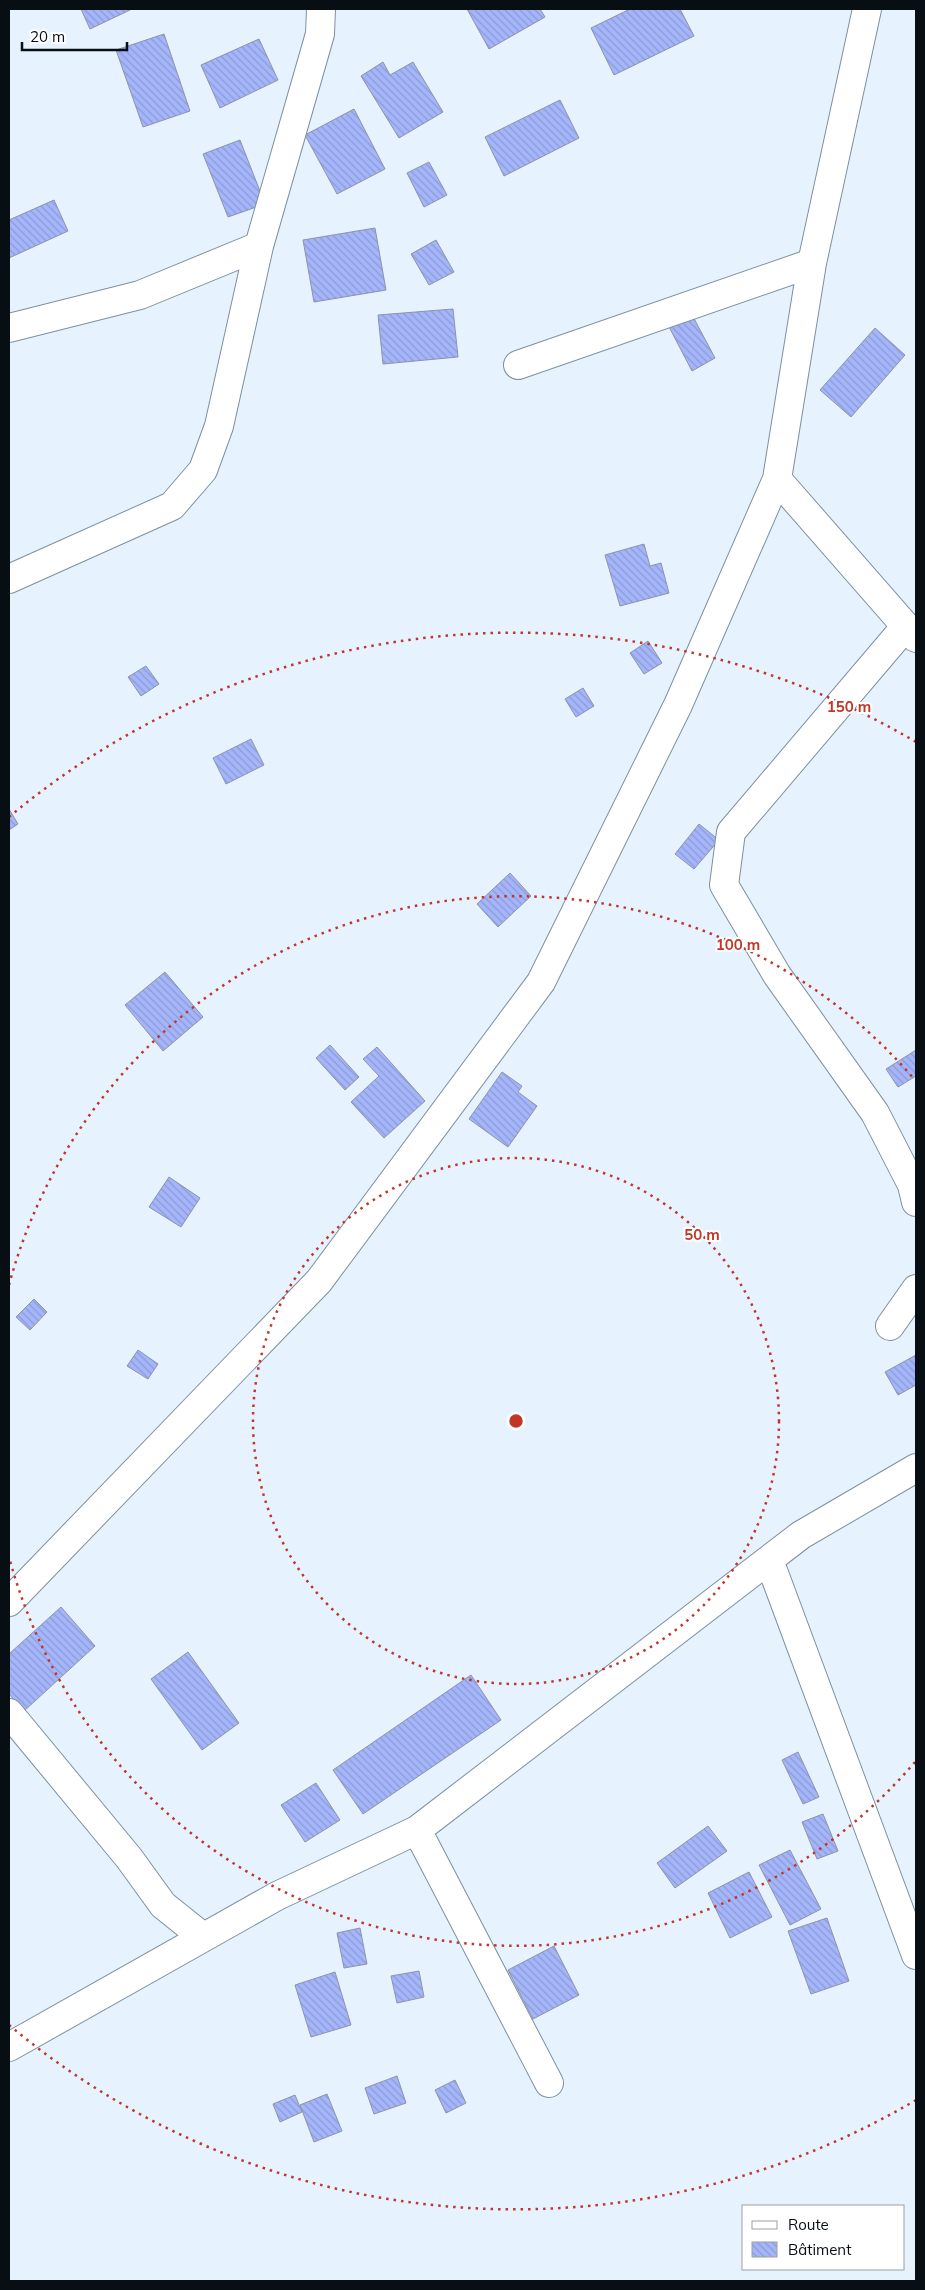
<svg xmlns="http://www.w3.org/2000/svg" width="925" height="2290" viewBox="0 0 925 2290" font-family="Mulish,sans-serif">
	<style>
		.building { fill: url(#building-back-hatch); stroke: #8d93a9 }
		.lines { fill: none; stroke-linecap: round; stroke-linejoin: round }
		.minor-casing { stroke: #7d90a1; stroke-width: 30 }
		.minor { stroke: #fff; stroke-width: 28 }
		.ring { fill: none; stroke: #c23627; stroke-width: 2.5; stroke-dasharray: 2.5 5 }
		.centre { fill: #c23627; stroke: #fff; stroke-width: 2.5 }
		.ring-label { font-size: 15px; text-anchor: middle; font-weight: bold; fill: #c23627; stroke: #fff; stroke-width: 4; stroke-linejoin: round; paint-order: stroke }
	</style>
	<defs>
		<pattern id="building-back-hatch" width="6" height="6" patternUnits="userSpaceOnUse" patternTransform="scale(1.25)"><rect width="6" height="6" fill="#a4b5fa"/><path d="M-1 5l2 2M0 0l6 6M5-1l2 2" fill="none" stroke="#8c9ad5"/></pattern>
	</defs>
	<rect width="100%" height="100%" fill="#e6f3fe"/>
	<path class="building" d="M 81,9 L 129,9 L 130,10 L 90,29 Z
		M 467,9 L 540,9 L 545,17 L 489,49 Z
		M 630,9 L 680,9 L 694,36 L 614,75 L 591,28 Z
		M 164,34 L 190,111 L 143,127 L 116,50 Z
		M 259,39 L 278,80 L 220,108 L 201,65 Z
		M 383,62 L 390,75 L 413,62 L 443,112 L 399,138 L 361,76 Z
		M 560,100 L 579,138 L 504,176 L 485,137 Z
		M 354,109 L 385,169 L 337,194 L 305,135 Z
		M 240,140 L 265,204 L 228,217 L 203,154 Z
		M 429,162 L 447,195 L 424,207 L 407,173 Z
		M 54,200 L 68,231 L 9,258 L 9,220 Z
		M 375,228 L 386,290 L 314,302 L 303,240 Z
		M 436,240 L 454,272 L 429,285 L 411,254 Z
		M 453,309 L 458,357 L 383,364 L 378,315 Z
		M 690,311 L 715,358 L 692,371 L 667,323 Z
		M 875,328 L 905,355 L 851,417 L 820,390 Z
		M 644,544 L 650,566 L 661,563 L 669,593 L 620,606 L 605,555 Z
		M 648,641 L 662,663 L 644,674 L 630,653 Z
		M 146,666 L 159,684 L 141,696 L 128,677 Z
		M 583,688 L 594,706 L 576,717 L 565,699 Z
		M 251,739 L 264,765 L 226,784 L 213,758 Z
		M 9,809 L 18,824 L 9,830 Z
		M 699,824 L 719,840 L 694,869 L 675,854 Z
		M 510,873 L 531,896 L 498,927 L 477,904 Z
		M 165,972 L 203,1017 L 163,1051 L 125,1005 Z
		M 330,1045 L 359,1077 L 345,1090 L 316,1058 Z
		M 377,1047 L 425,1101 L 384,1138 L 351,1102 L 379,1076 L 363,1059 Z
		M 916,1050 L 916,1076 L 898,1087 L 886,1069 Z
		M 502,1072 L 522,1086 L 518,1092 L 537,1106 L 508,1147 L 469,1119 Z
		M 169,1177 L 200,1198 L 181,1227 L 149,1207 Z
		M 34,1299 L 47,1312 L 30,1330 L 16,1317 Z
		M 138,1350 L 158,1364 L 148,1379 L 127,1366 Z
		M 916,1355 L 916,1385 L 898,1395 L 885,1372 Z
		M 61,1607 L 95,1646 L 24,1711 L 9,1694 L 9,1654 Z
		M 188,1652 L 239,1723 L 202,1750 L 151,1679 Z
		M 471,1675 L 501,1720 L 363,1814 L 333,1770 Z
		M 798,1752 L 819,1797 L 803,1804 L 782,1760 Z
		M 316,1783 L 340,1820 L 305,1842 L 281,1805 Z
		M 823,1814 L 838,1851 L 817,1859 L 802,1822 Z
		M 708,1826 L 727,1851 L 675,1888 L 657,1863 Z
		M 790,1850 L 821,1909 L 790,1925 L 759,1865 Z
		M 749,1872 L 772,1917 L 730,1938 L 708,1893 Z
		M 827,1918 L 849,1981 L 811,1994 L 788,1931 Z
		M 360,1928 L 367,1964 L 344,1968 L 337,1933 Z
		M 554,1946 L 579,1995 L 533,2019 L 508,1970 Z
		M 419,1971 L 424,1997 L 397,2003 L 391,1976 Z
		M 335,1972 L 351,2025 L 311,2037 L 295,1985 Z
		M 397,2076 L 406,2103 L 374,2114 L 365,2088 Z
		M 455,2080 L 466,2103 L 446,2113 L 435,2090 Z
		M 327,2094 L 342,2131 L 314,2142 L 300,2105 Z
		M 295,2095 L 302,2112 L 280,2122 L 273,2104 Z"/>
	<g class="lines">
		<defs>
			<path id="minor" d="M 9,328 L 140,295 L 259,246
				M 518,365 L 812,263
				M 777,479 L 916,638
				M 9,579 L 172,506 L 203,470 L 219,426 L 259,246 L 320,34 L 321,9
				M 906,626 L 731,832 L 724,885 L 777,975 L 875,1113 L 912,1185 L 916,1202
				M 890,1326 L 916,1289
				M 769,1560 L 916,1955
				M 9,1602 L 319,1281 L 541,982 L 678,705 L 777,479 L 812,263 L 867,9
				M 9,1713 L 129,1858 L 163,1905 L 203,1937
				M 417,1830 L 549,2083
				M 9,2047 L 277,1896 L 417,1830 L 801,1535 L 916,1468"/>
		</defs>
		<use href="#minor" class="minor-casing"/>
		<use href="#minor" class="minor"/>
	</g>
	<g class="ring">
		<circle cx="516" cy="1421" r="263"/>
		<path d="M915 1762A525 525 0 0 1 9 1557M9 1285A525 525 0 0 1 915 1080"/>
		<path d="M916 2100A788 788 0 0 1 9 2025M9 817A788 788 0 0 1 916 742"/>
	</g>
	<circle cx="516" cy="1421" r="8" class="centre"/>
	<g class="ring-label">
		<text x="849" y="712">150 m</text>
		<text x="738" y="950">100 m</text>
		<text x="702" y="1240">50 m</text>
	</g>
	<rect width="925" height="2290" fill="none" stroke="#070e14" stroke-width="20"/>
	<rect x="742" y="2205" width="162" height="65" fill="#ffffff" stroke="#9c9fa1"/>
	<rect x="752" y="2221" width="25" height="8" fill="#ffffff" stroke="#9c9fa1"/>
	<text x="788" y="2230" font-size="15" fill="#070e14">Route</text>
	<rect x="752" y="2242" width="25" height="15" fill="url(#building-back-hatch)" stroke="#9c9fa1"/>
	<text x="788" y="2255" font-size="15" fill="#070e14">Bâtiment</text>
	<path d="M22 42v8h105v-8" fill="none" stroke="#070e14" stroke-width="2.5"/>
	<text x="30" y="42" font-size="15" fill="#070e14" stroke="#ffffff" stroke-width="4" paint-order="stroke">20 m</text>
</svg>
